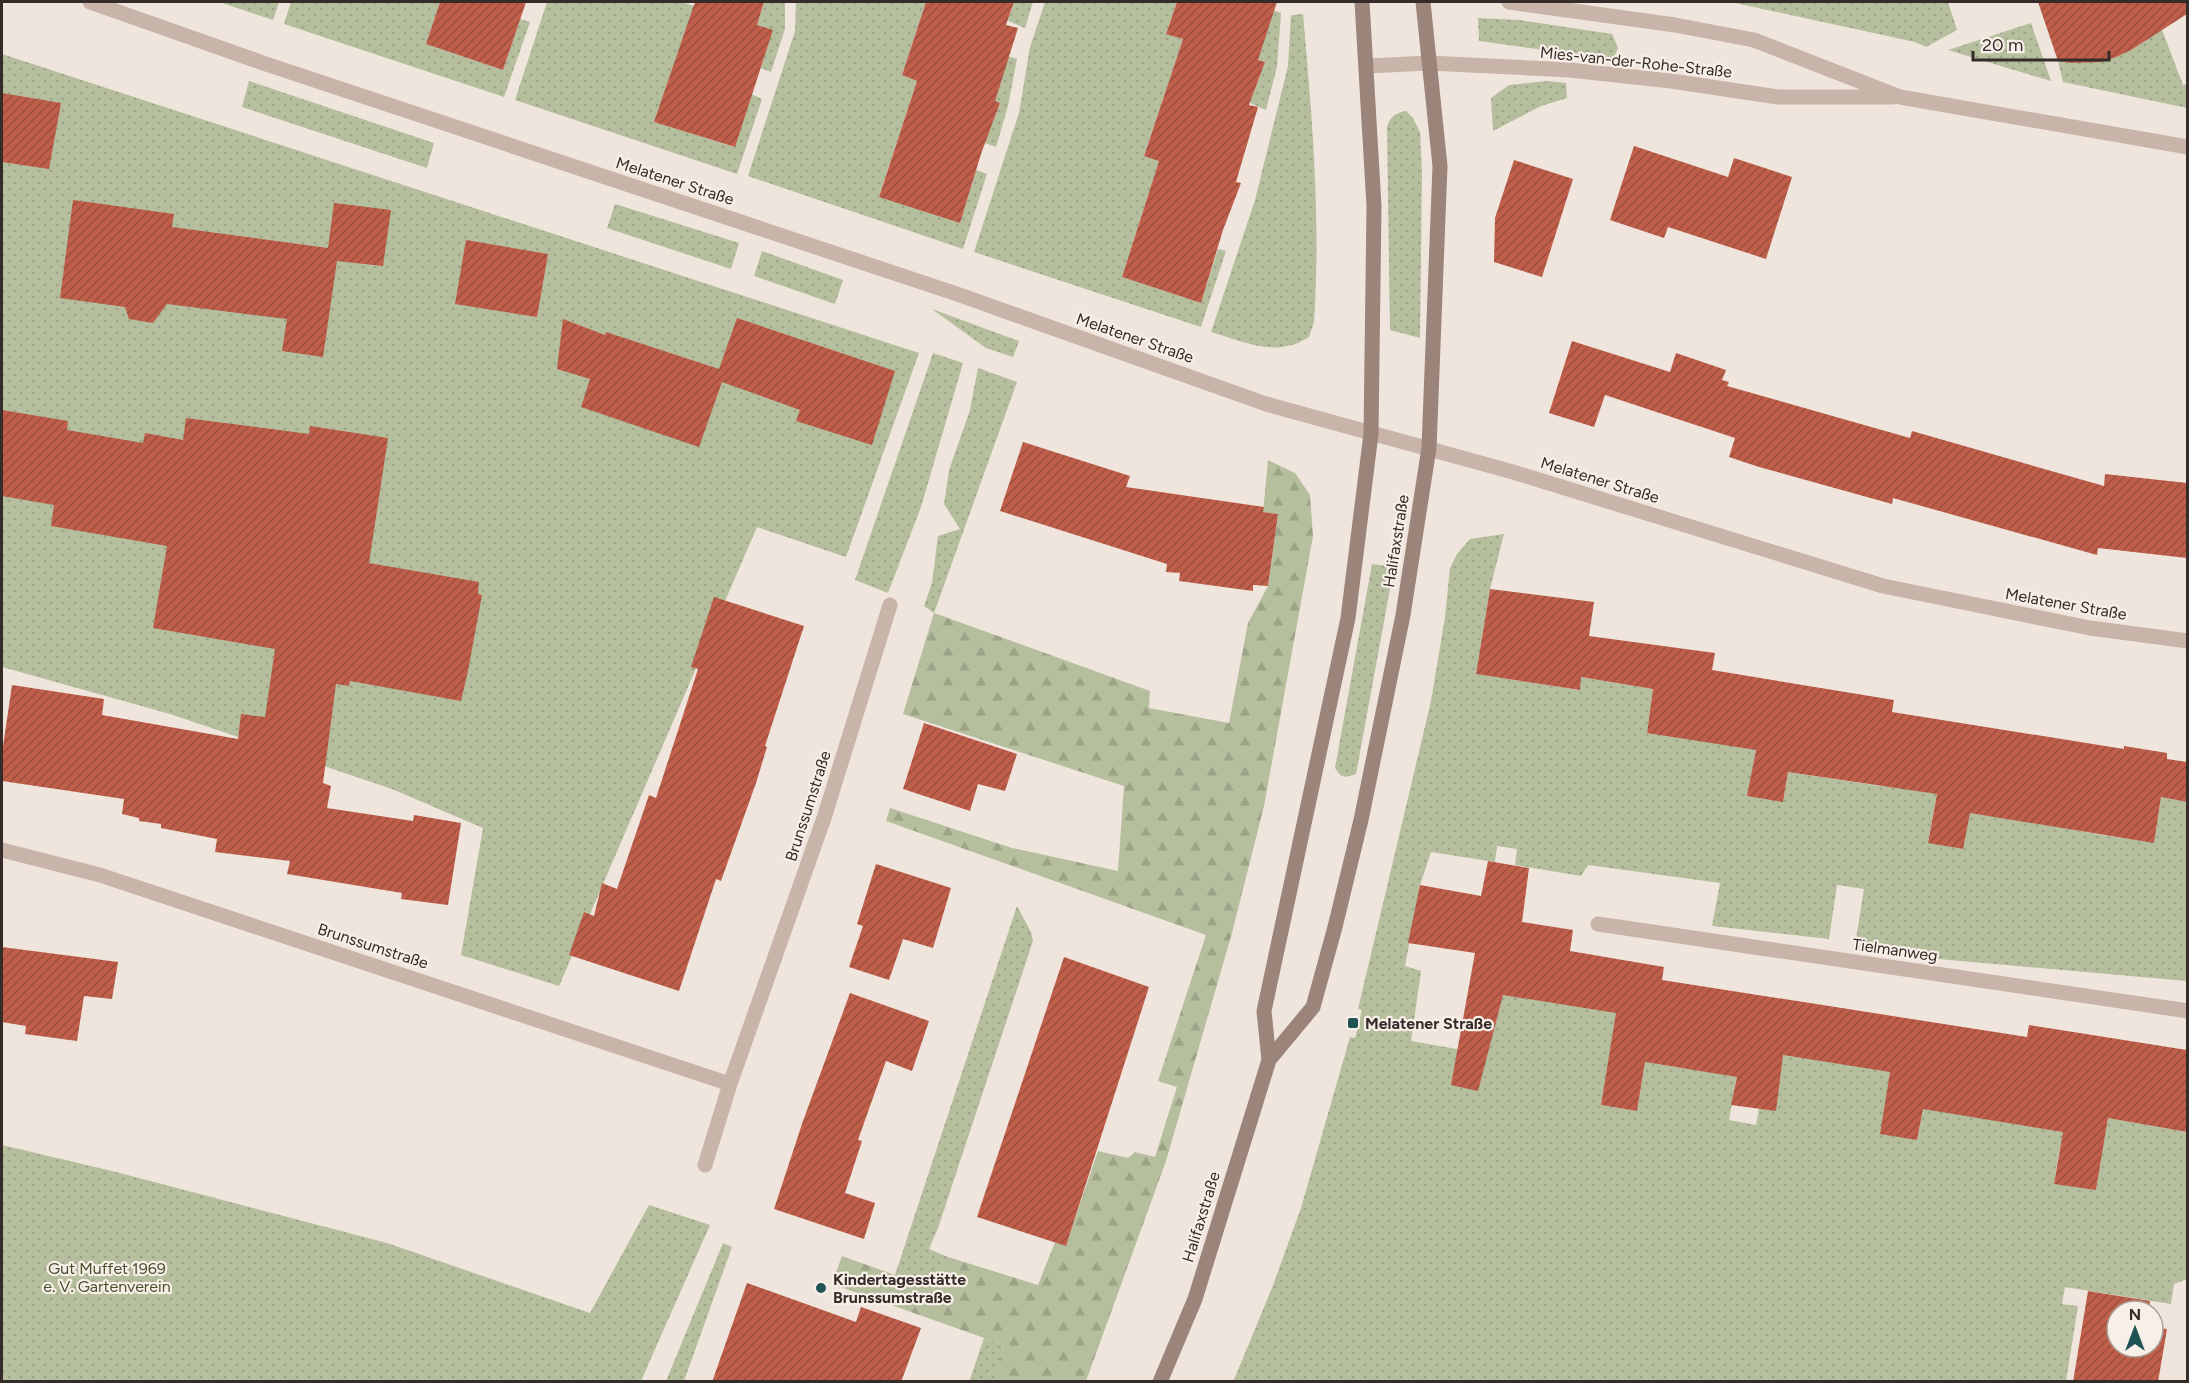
<svg xmlns="http://www.w3.org/2000/svg" width="2189" height="1383" viewBox="0 0 2189 1383" font-family="Figtree,sans-serif">
	<style>
		.green { fill: url(#green-dots) }
		.forest { fill: url(#forest-firs) }
		.building { fill: url(#building-hatch) }
		.lines { fill: none; stroke-linecap: round; stroke-linejoin: round }
		.service { stroke: #c8b4a8; stroke-width: 15 }
		.minor { stroke: #c8b4a8; stroke-width: 15 }
		.tertiary { stroke: #c8b4a8; stroke-width: 15 }
		.secondary { stroke: #9b847a; stroke-width: 15 }
		.poi-dot { fill: #205454; stroke: #f8efe8; stroke-width: 2 }
		.labels { text-anchor: middle; dominant-baseline: central; stroke-width: 4.5; stroke-linejoin: round; paint-order: stroke }
		.street-label { font-size: 16px; fill: #352b28; stroke: #f8efe8 }
		.poi-label { font-size: 16px; font-weight: bold; fill: #352b28; stroke: #f8efe8; text-anchor: start }
		.park-label { font-size: 16px; fill: #47522d; stroke: #f8efe8 }
	</style>
	<defs>
		<pattern id="green-dots" width="8" height="8" patternUnits="userSpaceOnUse" patternTransform="scale(1.5)"><rect width="8" height="8" fill="#b5be9d"/><path d="M2 2h.1M6 6h.1" fill="none" stroke="#9ca387" stroke-width="1.8" stroke-linecap="round"/></pattern>
		<pattern id="forest-firs" width="22" height="20" patternUnits="userSpaceOnUse" patternTransform="scale(1.5)"><rect width="22" height="20" fill="#b5be9d"/><path d="M5 1l3.5 6h-7zM16 11l3.5 6h-7z" fill="#9ca387"/></pattern>
		<pattern id="building-hatch" width="6" height="6" patternUnits="userSpaceOnUse" patternTransform="scale(1.5)"><rect width="6" height="6" fill="#bf5f4b"/><path d="M-1 1l2-2M0 6l6-6M5 7l2-2" fill="none" stroke="#9c4f3e"/></pattern>
	</defs>
	<rect width="100%" height="100%" fill="#f0e5dc"/>
	<path class="green" d="M 219,2 L 279,2 L 273,20 Z
		M 291,2 L 440,2 L 426,44 L 503,70 L 520,19 L 530,22 L 504,97 L 284,24 Z
		M 547,2 L 681,2 L 694,6 L 655,122 L 734,147 L 751,94 L 762,99 L 737,174 L 515,100 Z
		M 764,2 L 785,2 L 785,29 L 771,72 L 761,68 L 772,30 L 757,25 Z
		M 796,2 L 926,2 L 902,75 L 917,81 L 879,196 L 960,223 L 976,170 L 987,174 L 963,249 L 748,176 L 795,31 Z
		M 1014,2 L 1033,2 L 1025,28 L 1008,21 Z
		M 1045,2 L 1177,2 L 1166,33 L 1183,39 L 1144,155 L 1159,161 L 1122,277 L 1201,303 L 1218,249 L 1226,251 L 1201,327 L 974,252 L 1019,113 L 1030,47 Z
		M 1731,2 L 1948,2 L 1957,30 L 1926,47 L 1915,42 Z
		M 1263,6 L 1281,13 L 1277,67 L 1266,110 L 1250,103 L 1265,62 L 1247,56 Z
		M 1303,14 C 1312,116 1321,219 1314,322 L 1309,337 C 1303,340 1297,344 1292,345 C 1265,353 1236,339 1211,332 L 1255,200 L 1288,66 L 1291,15 Z
		M 1478,18 L 1519,20 L 1612,34 L 1618,48 L 1615,55 L 1609,59 L 1479,41 Z
		M 2031,23 L 2051,81 L 1948,50 Z
		M 2161,27 L 2183,85 L 2187,84 L 2187,108 L 2063,82 L 2058,61 C 2103,66 2128,57 2161,27 Z
		M 997,53 L 1017,59 L 1008,106 L 996,147 L 985,143 L 1000,103 L 983,97 Z
		M 2,54 L 919,353 L 846,557 L 757,527 L 559,986 L 461,955 L 483,828 L 392,789 L 170,714 L 2,667 Z
		M 249,81 L 434,143 L 427,168 L 242,107 Z
		M 1547,81 L 1566,83 L 1567,98 L 1541,106 L 1493,131 L 1491,98 L 1509,85 Z
		M 1406,111 L 1413,118 L 1420,132 L 1422,172 L 1420,338 L 1390,330 L 1387,127 C 1390,117 1395,113 1406,111 Z
		M 615,204 L 739,243 L 731,269 L 607,228 Z
		M 762,251 L 843,280 L 835,304 L 754,276 Z
		M 932,309 L 1019,341 L 1013,357 L 986,348 Z
		M 933,353 L 963,363 L 921,507 L 888,593 L 855,580 Z
		M 978,368 L 1017,382 L 934,613 L 924,606 L 932,583 L 938,536 L 960,529 L 944,504 L 949,470 L 970,410 Z
		M 1504,534 L 1490,589 L 1476,674 L 1579,690 L 1581,677 L 1653,689 L 1647,733 L 1758,737 L 1748,796 L 1783,801 L 1788,772 L 1880,786 L 1938,788 L 1928,842 L 1962,849 L 1970,810 L 2102,835 L 2154,842 L 2161,797 L 2187,802 L 2187,981 L 1860,952 L 1855,945 L 1864,889 L 1837,885 L 1829,939 L 1712,926 L 1720,883 L 1588,865 L 1581,876 L 1515,865 L 1517,849 L 1497,846 L 1495,862 L 1431,852 L 1420,885 L 1405,966 L 1421,971 L 1411,1041 L 1457,1049 L 1503,994 L 1617,1012 L 1601,1105 L 1637,1111 L 1645,1062 L 1687,1069 L 1691,1044 L 1741,1053 L 1729,1120 L 1756,1125 L 1759,1109 L 1783,1055 L 1891,1071 L 1917,1140 L 1923,1109 L 2076,1102 L 2059,1152 L 2054,1183 L 2096,1190 L 2108,1118 L 2187,1132 L 2187,1279 L 2174,1284 L 2171,1304 L 2065,1287 L 2062,1304 L 2078,1306 L 2066,1381 L 1233,1382 L 1272,1288 L 1301,1208 L 1350,1037 L 1355,1038 L 1362,1010 L 1358,1009 L 1431,701 L 1445,617 L 1450,568 L 1457,554 L 1470,539 Z
		M 1372,564 L 1394,567 L 1356,774 L 1346,777 L 1340,775 L 1335,768 Z
		M 1017,906 L 1031,932 L 1033,941 L 938,1228 L 929,1249 L 948,1257 L 935,1278 L 895,1275 Z
		M 2,1145 L 116,1172 L 387,1243 L 590,1313 L 649,1205 L 710,1225 L 641,1381 L 2,1381 Z
		M 723,1243 L 732,1247 L 684,1381 L 666,1381 Z
		M 984,1338 L 1004,1345 L 994,1381 L 969,1382 Z"/>
	<path class="forest" d="M 1268,460 L 1295,473 L 1310,495 L 1313,536 L 1264,806 L 1232,933 L 1166,1161 L 1086,1381 L 993,1381 L 1004,1345 L 832,1284 L 842,1256 L 895,1275 L 935,1278 L 948,1257 L 1038,1285 L 1055,1242 L 1066,1245 L 1098,1151 L 1128,1158 L 1135,1152 L 1155,1157 L 1177,1087 L 1158,1081 L 1206,935 L 886,821 L 890,808 L 1012,848 L 1118,871 L 1124,786 L 903,714 L 934,613 L 1150,691 L 1149,708 L 1229,723 L 1248,623 L 1268,586 L 1278,514 L 1263,512 Z"/>
	<path class="building" d="M 440,2 L 526,2 L 503,70 L 426,44 Z
		M 695,2 L 764,2 L 757,25 L 773,30 L 735,147 L 654,122 Z
		M 926,2 L 1014,2 L 1006,25 L 1018,28 L 995,101 L 1000,103 L 981,154 L 960,223 L 879,197 L 917,81 L 902,75 Z
		M 1177,2 L 1277,2 L 1258,60 L 1265,62 L 1249,105 L 1258,107 L 1236,182 L 1241,183 L 1223,230 L 1201,303 L 1122,277 L 1159,161 L 1144,156 L 1183,39 L 1166,34 Z
		M 2038,2 L 2187,2 L 2187,14 L 2131,50 L 2116,57 L 2102,62 L 2072,63 L 2058,61 Z
		M 2,93 L 61,103 L 49,169 L 2,162 Z
		M 1634,146 L 1728,177 L 1734,158 L 1792,177 L 1766,259 L 1668,227 L 1664,238 L 1610,220 Z
		M 1514,160 L 1573,179 L 1542,277 L 1494,262 L 1495,218 Z
		M 73,200 L 174,214 L 172,227 L 328,248 L 334,203 L 391,210 L 383,266 L 337,261 L 323,357 L 282,351 L 287,319 L 167,304 L 153,323 L 129,319 L 125,307 L 60,298 Z
		M 466,240 L 548,254 L 537,317 L 455,304 Z
		M 737,318 L 895,371 L 872,445 L 796,421 L 800,410 L 722,382 L 699,447 L 581,407 L 590,379 L 557,369 L 563,319 L 605,335 L 606,332 L 719,369 Z
		M 1572,341 L 1670,372 L 1676,353 L 1726,370 L 1722,380 L 1729,382 L 1727,386 L 1910,438 L 1912,431 L 2104,486 L 2105,474 L 2187,483 L 2187,558 L 2098,548 L 2097,555 L 1893,498 L 1892,504 L 1759,467 L 1729,457 L 1735,438 L 1605,395 L 1594,427 L 1549,413 Z
		M 2,410 L 68,421 L 67,430 L 143,443 L 145,433 L 183,440 L 186,418 L 309,434 L 310,426 L 388,438 L 369,563 L 479,582 L 478,594 L 482,595 L 468,671 L 461,701 L 350,681 L 349,686 L 336,684 L 323,783 L 331,786 L 327,808 L 413,821 L 414,815 L 461,823 L 448,905 L 401,899 L 402,893 L 287,874 L 290,861 L 215,852 L 217,839 L 161,828 L 161,824 L 139,821 L 139,818 L 122,814 L 124,799 L 2,781 L 2,753 L 12,685 L 104,699 L 102,715 L 238,739 L 241,714 L 265,717 L 275,649 L 153,628 L 167,546 L 51,526 L 54,505 L 2,496 Z
		M 1023,442 L 1130,476 L 1126,487 L 1264,507 L 1263,512 L 1278,514 L 1268,586 L 1253,585 L 1253,591 L 1179,581 L 1180,573 L 1166,572 L 1167,564 L 1000,511 Z
		M 1490,589 L 1594,602 L 1589,636 L 1715,653 L 1712,670 L 1894,700 L 1892,712 L 2124,749 L 2124,746 L 2167,753 L 2167,759 L 2187,762 L 2187,802 L 2161,797 L 2154,843 L 1970,813 L 1963,849 L 1928,843 L 1937,794 L 1788,772 L 1783,802 L 1747,796 L 1756,750 L 1647,733 L 1653,689 L 1581,677 L 1580,690 L 1476,674 Z
		M 714,597 L 804,626 L 765,746 L 767,747 L 756,783 L 721,881 L 716,879 L 679,991 L 569,955 L 584,912 L 594,916 L 602,883 L 617,889 L 649,795 L 656,798 L 698,669 L 691,667 Z
		M 924,723 L 1017,754 L 1005,791 L 978,784 L 970,811 L 903,789 Z
		M 1488,861 L 1529,868 L 1522,922 L 1573,930 L 1570,951 L 1664,967 L 1662,980 L 2027,1037 L 2029,1025 L 2187,1050 L 2187,1132 L 2108,1118 L 2096,1190 L 2054,1184 L 2063,1132 L 1923,1109 L 1917,1140 L 1880,1134 L 1890,1072 L 1783,1055 L 1776,1111 L 1731,1105 L 1737,1077 L 1645,1062 L 1637,1111 L 1601,1105 L 1616,1013 L 1503,995 L 1478,1091 L 1451,1085 L 1475,953 L 1408,943 L 1420,885 L 1481,896 Z
		M 876,864 L 951,888 L 933,948 L 903,939 L 889,980 L 849,967 L 863,926 L 857,924 Z
		M 2,947 L 118,962 L 112,999 L 84,996 L 77,1041 L 25,1034 L 26,1026 L 2,1022 Z
		M 1064,957 L 1149,987 L 1066,1246 L 977,1217 Z
		M 850,993 L 929,1021 L 912,1071 L 886,1061 L 858,1140 L 862,1141 L 845,1193 L 875,1203 L 864,1239 L 774,1209 L 803,1121 Z
		M 747,1283 L 856,1322 L 861,1307 L 921,1328 L 901,1382 L 712,1382 Z
		M 2088,1291 L 2150,1301 L 2149,1311 L 2117,1311 L 2117,1347 L 2153,1347 L 2153,1327 L 2167,1329 L 2158,1382 L 2073,1382 Z"/>
	<g class="lines">
		<path class="service" d="M 1598,924 L 2188,1011"/>
		<path class="minor" d="M 90,2 L 266,64 L 957,294 L 1266,404 L 1513,472 L 1883,586 L 2090,628 L 2188,641
			M 2,850 L 100,875 L 730,1084
			M 705,1165 L 730,1084 L 824,818 L 890,605"/>
		<path class="tertiary" d="M 1509,2 L 1675,25 L 1754,40 L 1900,97 L 2188,147
			M 1367,66 L 1429,63 L 1570,70 L 1671,81 L 1778,97 L 1893,97"/>
		<path class="secondary" d="M 1269,1060 L 1313,1007 L 1335,927 L 1361,820 L 1403,615 L 1429,448 L 1440,166 L 1423,2
			M 1160,1382 L 1195,1299 L 1269,1060 L 1264,1011 L 1348,618 L 1371,434 L 1374,206 L 1362,2"/>
	</g>
	<g class="poi-dot">
		<rect x="1347" y="1017" width="12" height="12" rx="3"/>
		<circle cx="821" cy="1288" r="6"/>
	</g>
	<g class="labels">
		<g class="street-label">
			<text transform="translate(1636 62) rotate(6)">Mies-van-der-Rohe-Straße</text>
			<text transform="translate(675 181) rotate(18)">Melatener Straße</text>
			<text transform="translate(1135 338) rotate(19)">Melatener Straße</text>
			<text transform="translate(1600 480) rotate(17)">Melatener Straße</text>
			<text transform="translate(1396 541) rotate(-81)">Halifaxstraße</text>
			<text transform="translate(2066 604) rotate(10)">Melatener Straße</text>
			<text transform="translate(808 806) rotate(-72)">Brunssumstraße</text>
			<text transform="translate(373 946) rotate(18)">Brunssumstraße</text>
			<text transform="translate(1895 950) rotate(8)">Tielmanweg</text>
			<text transform="translate(1201 1217) rotate(-73)">Halifaxstraße</text>
		</g>
		<g class="poi-label">
			<text x="1365" y="1023">Melatener Straße</text>
			<text x="833" y="1279">Kindertagesstätte<tspan x="833" dy="18">Brunssumstraße</tspan></text>
		</g>
		<g class="park-label">
			<text x="107" y="1268">Gut Muffet 1969<tspan x="107" dy="18">e. V. Gartenverein</tspan></text>
		</g>
	</g>
	<rect width="2189" height="1383" fill="none" stroke="#352b28" stroke-width="6"/>
	<g transform="translate(2135 1329)"><circle r="28" fill="#f8efe8" stroke="#aaa19b" stroke-width="1.5"/>
	<path d="M0-4.5L10 22L0 15L-10 22Z" fill="#205454"/>
	<text y="-9" font-size="16" font-weight="bold" text-anchor="middle" fill="#352b28">N</text>
	</g>
	<path d="M1973 51v9h136v-9" fill="none" stroke="#352b28" stroke-width="3"/>
	<text x="1982" y="51" font-size="18" fill="#352b28" stroke="#f8efe8" stroke-width="4.5" paint-order="stroke">20 m</text>
</svg>
